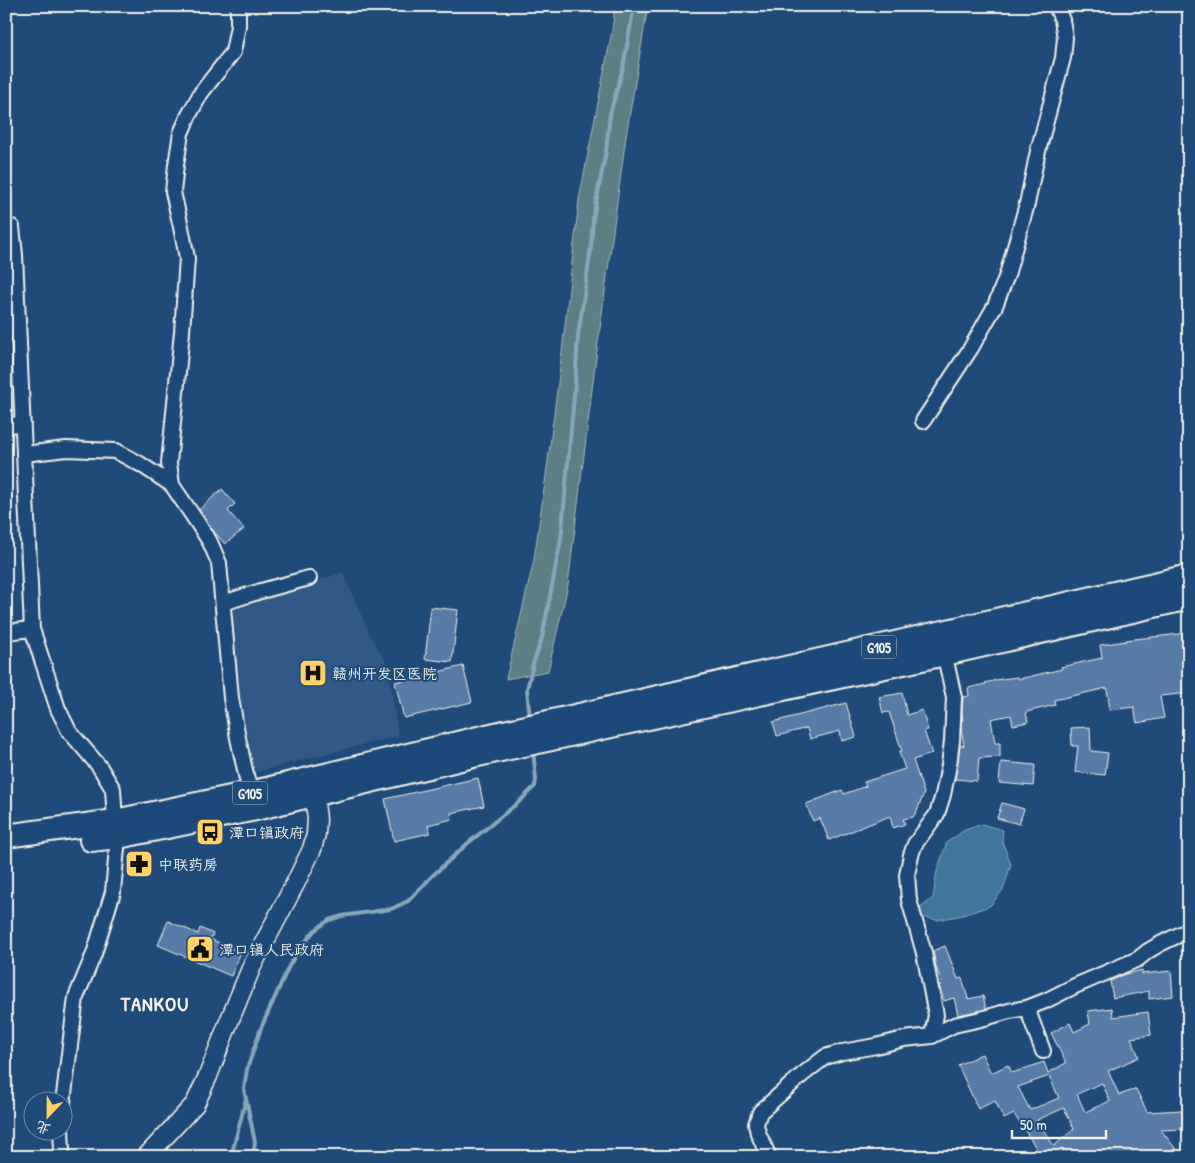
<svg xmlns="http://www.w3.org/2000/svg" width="1195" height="1163" viewBox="0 0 1195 1163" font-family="'Patrick Hand','LXGW WenKai TC',sans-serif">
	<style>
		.built { fill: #305887 }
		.green { fill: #5d7e82; stroke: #a8b8b5 }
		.water { fill: #40769c; stroke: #88a7ba }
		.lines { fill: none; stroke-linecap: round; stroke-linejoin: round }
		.stream { stroke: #88a7ba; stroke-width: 4 }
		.building { fill: #587aa6; stroke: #f4f1e8; fill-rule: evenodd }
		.minor-casing { stroke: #f4f1e8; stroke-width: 18 }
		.tertiary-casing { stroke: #f4f1e8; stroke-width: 21 }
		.trunk-casing { stroke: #f4f1e8; stroke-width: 26 }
		.minor { stroke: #1f4a7a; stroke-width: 14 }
		.tertiary { stroke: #1f4a7a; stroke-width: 18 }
		.trunk { stroke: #1f4a7a; stroke-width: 22 }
		.labels { text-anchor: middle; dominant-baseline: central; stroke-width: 4; stroke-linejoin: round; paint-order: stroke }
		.shield { fill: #1f4a7a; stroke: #b4bfc7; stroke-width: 1 }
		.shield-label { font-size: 14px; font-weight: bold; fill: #f4f1e8 }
		.poi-label { font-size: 15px; fill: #f4f1e8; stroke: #1f4a7a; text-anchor: start }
		.district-label { font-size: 20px; font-weight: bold; letter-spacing: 1px; fill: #f4f1e8; stroke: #1f4a7a }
	</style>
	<rect width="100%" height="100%" fill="#1f4a7a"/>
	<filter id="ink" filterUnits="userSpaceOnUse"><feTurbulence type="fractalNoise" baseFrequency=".02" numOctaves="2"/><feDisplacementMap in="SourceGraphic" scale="10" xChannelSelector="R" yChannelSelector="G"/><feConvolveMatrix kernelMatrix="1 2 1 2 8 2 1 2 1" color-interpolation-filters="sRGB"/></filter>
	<g filter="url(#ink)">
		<path class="built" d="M 343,572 L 369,633 L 388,665 L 398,736 L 255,772 L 237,681 L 229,609 L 231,603 L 312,583 Z"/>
		<path class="green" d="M 615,6 L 648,6 L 626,136 L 595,365 L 568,585 L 548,671 L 506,679 L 534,560 L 547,468 L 562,352 L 579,200 L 612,31 Z"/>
		<path class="water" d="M 982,824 L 1003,830 L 1002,841 L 1011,865 L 1003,890 L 990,906 L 963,915 L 937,920 L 923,917 L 918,910 L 933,898 L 937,871 L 947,842 L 965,830 Z"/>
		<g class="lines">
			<path class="stream" d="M 530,719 L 527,689 L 533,664 L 542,638 L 561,539 L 575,385 L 578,336 L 591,248 L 593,218 L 606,151 L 610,114 L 623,68 L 634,6
				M 231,1157 L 246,1099
				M 253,1157 L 255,1142 L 244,1089 L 247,1069 L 261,1028 L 289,966 L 298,951 L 314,931 L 329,920 L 342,916 L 391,909 L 408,901 L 423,886 L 430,878 L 467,844 L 519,802 L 535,786 L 536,779 L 533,751"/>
		</g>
		<path class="building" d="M 222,489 L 235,504 L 228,511 L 244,529 L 225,544 L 212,529 L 199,510 Z
			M 431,607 L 458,610 L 452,662 L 425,659 Z
			M 1189,633 L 1189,693 L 1160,696 L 1164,718 L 1137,723 L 1134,707 L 1110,710 L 1107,688 L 1054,700 L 1055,705 L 1026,712 L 1028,722 L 1013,725 L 1011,715 L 991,719 L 995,743 L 1000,743 L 1000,757 L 979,758 L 977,781 L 955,779 L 960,745 L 964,746 L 961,727 L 962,720 L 963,720 L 962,711 L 963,697 L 969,696 L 968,688 L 986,684 L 985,683 L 1001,679 L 1018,677 L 1019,679 L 1062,669 L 1061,667 L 1102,658 L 1100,645 L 1126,641 L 1126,640 Z
			M 463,666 L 472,702 L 404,718 L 395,682 Z
			M 902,693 L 907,715 L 922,710 L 928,730 L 924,731 L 932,754 L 913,760 L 924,793 L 917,811 L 913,817 L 903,819 L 905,824 L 893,828 L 890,816 L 829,840 L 820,818 L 813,821 L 806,804 L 842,790 L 844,794 L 866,786 L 864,782 L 905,769 L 899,752 L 902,751 L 889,712 L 883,713 L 879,697 Z
			M 846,703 L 856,737 L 842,741 L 840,731 L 810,739 L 807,728 L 777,736 L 773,722 Z
			M 1090,727 L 1091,751 L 1108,753 L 1105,775 L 1075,772 L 1078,746 L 1072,746 L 1071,728 Z
			M 1001,762 L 1035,765 L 1033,786 L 999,783 Z
			M 478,778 L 484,806 L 451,813 L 452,819 L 428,825 L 430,833 L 394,841 L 385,799 Z
			M 1002,803 L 1024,809 L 1019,824 L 997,818 Z
			M 168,921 L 198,934 L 200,928 L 213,934 L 210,939 L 241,952 L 231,976 L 158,945 Z
			M 945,946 L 958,979 L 962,978 L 968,999 L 983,996 L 986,1009 L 958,1015 L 954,998 L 944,1001 L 939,985 L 942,984 L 936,967 L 933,951 Z
			M 1142,970 L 1142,974 L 1171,971 L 1173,996 L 1149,999 L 1149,991 L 1113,998 L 1110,981 L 1126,974 Z
			M 1112,1008 L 1113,1017 L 1148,1012 L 1151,1035 L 1131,1038 L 1139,1057 L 1108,1071 L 1119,1095 L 1136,1089 L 1147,1112 L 1182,1110 L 1184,1129 L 1161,1130 L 1182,1157 L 1042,1157 L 1014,1114 L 1004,1119 L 995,1101 L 978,1109 L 958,1065 L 982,1054 L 991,1073 L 1008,1065 L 1012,1073 L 1044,1062 L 1048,1073 L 1066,1063 L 1051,1033 L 1070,1023 L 1074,1032 L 1090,1024 L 1088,1011 ZM 1049,1076 L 1059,1098 L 1030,1110 L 1018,1087 ZM 1102,1083 L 1110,1101 L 1085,1112 L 1077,1094 ZM 1064,1108 L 1074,1129 L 1054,1146 L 1037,1120 Z"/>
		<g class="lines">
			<defs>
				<path id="minor" d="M 12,227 L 15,255 L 32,629 L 58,709 L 69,731 L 99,766 L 113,789 L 115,821
					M 923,421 L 971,348 L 995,306 L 1007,275 L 1027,204 L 1038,151 L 1063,58 L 1065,38 L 1062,20 L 1056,6
					M 6,425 L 23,424
					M 24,454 L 66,449 L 116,451 L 140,464 L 172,485 L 197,522 L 210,542 L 219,563 L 231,698 L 238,738 L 250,793
					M 172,485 L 169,463 L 182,332 L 187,258 L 181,227 L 173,192 L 176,165 L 181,133 L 189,115 L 201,93 L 233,52 L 238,26 L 238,6
					M 223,603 L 261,591 L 309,578
					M 6,632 L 32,629
					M 1027,1008 L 1043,1051
					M 932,1036 L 954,1025 L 981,1019 L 1009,1011 L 1027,1008 L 1045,1001 L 1075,986 L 1138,959 L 1148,951 L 1160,944 L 1189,930
					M 62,1111 L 76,997 L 94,954 L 113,892 L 118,837
					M 59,1157 L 62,1151 L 61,1130
					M 769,1157 L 758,1133 L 756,1124 L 760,1112 L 802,1075 L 825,1057 L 842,1052 L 876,1046 L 904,1039 L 932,1036 L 936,1015 L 924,953 L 909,900 L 907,875 L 911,855 L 915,844 L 937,814 L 943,795 L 949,765 L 952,741 L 954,697 L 943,648"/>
				<path id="tertiary" d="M 146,1157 L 195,1104 L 208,1076 L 228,1024 L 252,966 L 296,882 L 312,849 L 316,834 L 317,819 L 314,795"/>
				<path id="trunk" d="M 6,836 L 115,821 L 250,793 L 491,735 L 1189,576
					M 91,840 L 118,837 L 251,810 L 473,756 L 945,654 L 1189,598"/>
			</defs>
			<use href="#minor" class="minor-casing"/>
			<use href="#tertiary" class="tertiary-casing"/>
			<use href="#trunk" class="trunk-casing"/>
			<use href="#minor" class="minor"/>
			<use href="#tertiary" class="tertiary"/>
			<use href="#trunk" class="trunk"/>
		</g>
	</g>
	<defs>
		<symbol id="hospital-square" viewBox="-11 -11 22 22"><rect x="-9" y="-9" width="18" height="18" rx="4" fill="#ffd166" stroke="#1f4a7a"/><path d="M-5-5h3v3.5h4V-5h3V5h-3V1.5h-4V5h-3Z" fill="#111"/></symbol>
		<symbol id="bus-square" viewBox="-11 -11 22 22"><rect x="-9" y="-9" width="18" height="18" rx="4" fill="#ffd166" stroke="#1f4a7a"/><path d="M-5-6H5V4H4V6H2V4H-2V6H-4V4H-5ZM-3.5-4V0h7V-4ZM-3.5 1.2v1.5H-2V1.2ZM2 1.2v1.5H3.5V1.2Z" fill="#111"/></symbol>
		<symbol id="pharmacy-square" viewBox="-11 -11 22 22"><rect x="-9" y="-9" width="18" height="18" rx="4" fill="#ffd166" stroke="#1f4a7a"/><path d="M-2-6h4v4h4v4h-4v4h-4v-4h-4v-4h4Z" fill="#111"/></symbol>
		<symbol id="civic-square" viewBox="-11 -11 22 22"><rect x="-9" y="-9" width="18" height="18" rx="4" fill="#ffd166" stroke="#1f4a7a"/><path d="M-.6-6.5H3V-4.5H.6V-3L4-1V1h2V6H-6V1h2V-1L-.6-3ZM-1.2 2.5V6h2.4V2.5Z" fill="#111"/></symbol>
	</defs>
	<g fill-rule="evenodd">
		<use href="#hospital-square" x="297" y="657" width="32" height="32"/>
		<use href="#bus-square" x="194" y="816" width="32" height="32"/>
		<use href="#pharmacy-square" x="123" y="848" width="32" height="32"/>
		<use href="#civic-square" x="184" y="933" width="32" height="32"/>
	</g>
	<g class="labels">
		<g class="shield">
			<rect x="861.5" y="635.5" width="35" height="23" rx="4"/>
			<rect x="232.5" y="781.5" width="35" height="23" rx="4"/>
		</g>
		<g class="shield-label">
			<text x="879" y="647">G105</text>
			<text x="250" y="793">G105</text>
		</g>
		<g class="poi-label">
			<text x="332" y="673">赣州开发区医院</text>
			<text x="229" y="832">潭口镇政府</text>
			<text x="158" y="864">中联药房</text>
			<text x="219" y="949">潭口镇人民政府</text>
		</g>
		<g class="district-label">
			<text x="155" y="1003">TANKOU</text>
		</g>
	</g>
	<rect width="1195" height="1163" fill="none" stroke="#1f4a7a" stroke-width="25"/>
	<rect x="12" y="12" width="1170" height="1138" fill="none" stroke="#f4f1e8" stroke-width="2" filter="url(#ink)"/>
	<g transform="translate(48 1116) rotate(202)"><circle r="24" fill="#1f4a7a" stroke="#748da6"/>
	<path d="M0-4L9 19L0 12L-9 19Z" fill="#ffd166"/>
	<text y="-8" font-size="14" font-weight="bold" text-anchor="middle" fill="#f4f1e8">北</text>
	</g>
	<path d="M1012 1130v8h94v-8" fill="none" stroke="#f4f1e8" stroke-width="2.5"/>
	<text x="1020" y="1130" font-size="15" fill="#f4f1e8" stroke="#1f4a7a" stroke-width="4" paint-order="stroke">50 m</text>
</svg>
